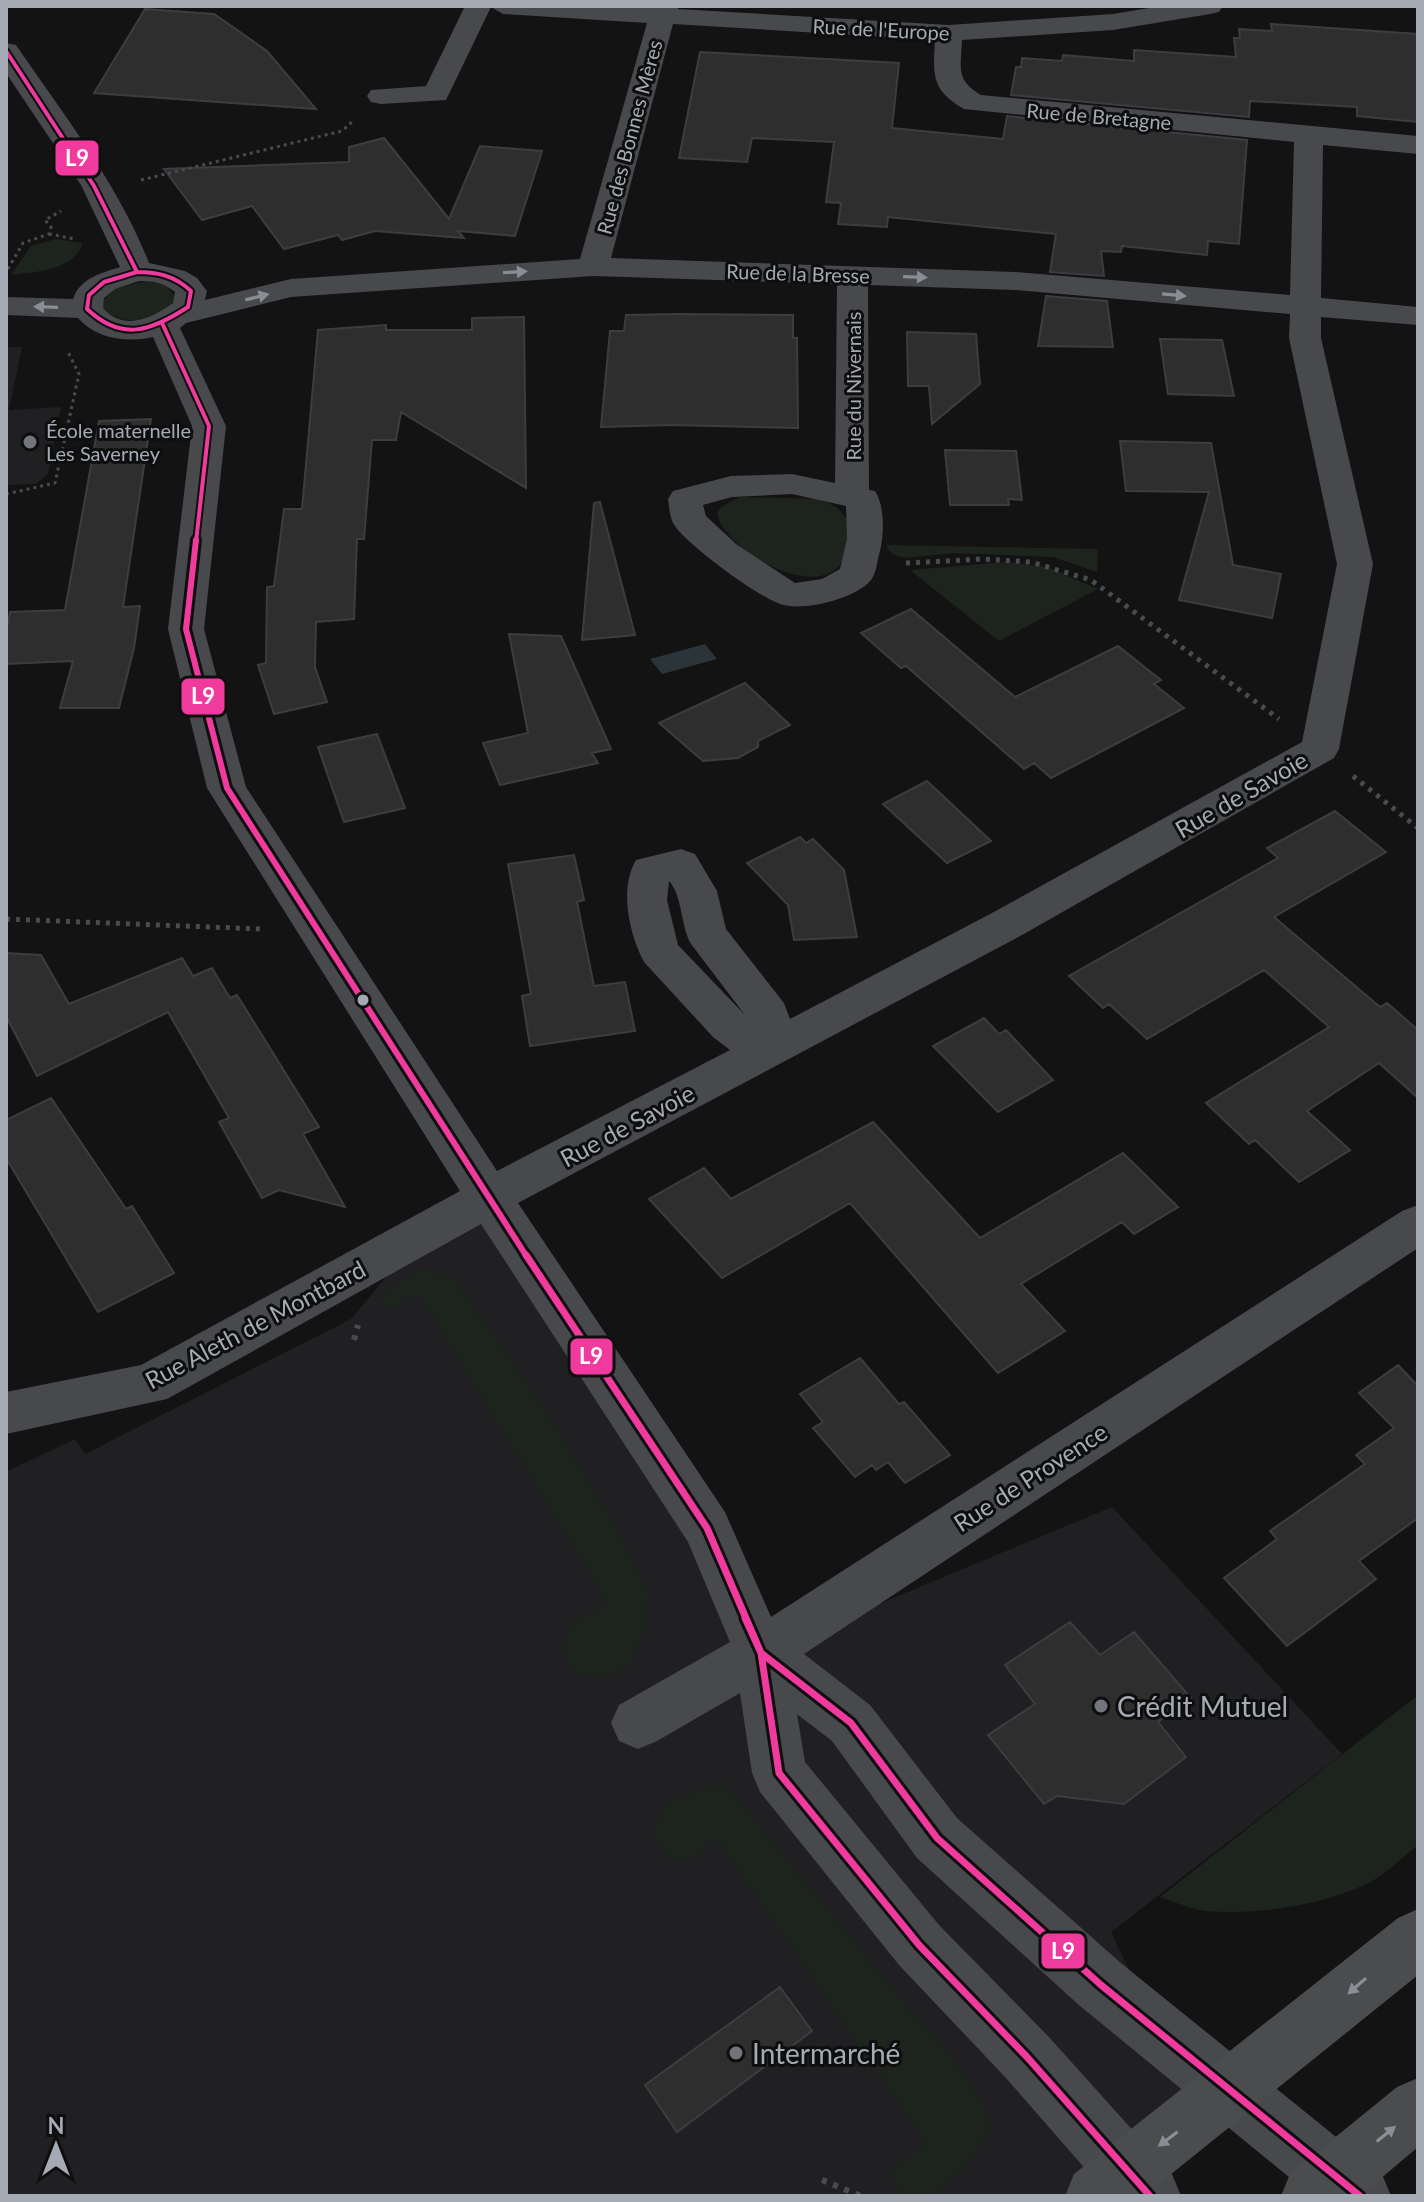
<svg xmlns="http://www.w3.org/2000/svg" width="1424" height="2202" viewBox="0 0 1424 2202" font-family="Lato,sans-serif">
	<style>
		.built { fill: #202022 }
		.green { fill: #1d241e }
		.water { fill: #2b3438 }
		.building { fill: #2e2e2f; stroke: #3c3d40; stroke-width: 2 }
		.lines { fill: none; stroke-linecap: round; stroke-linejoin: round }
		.path-far2 { stroke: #494b4e; stroke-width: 3; stroke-dasharray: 3 4; stroke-linecap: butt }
		.path-far1 { stroke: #494b4e; stroke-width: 5; stroke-dasharray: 4 6; stroke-linecap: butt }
		.path { stroke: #494b4e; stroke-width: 6; stroke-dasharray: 5 7; stroke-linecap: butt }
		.street { fill: #48494c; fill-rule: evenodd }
		.primary { fill: #4a4c4e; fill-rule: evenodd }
		.bus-1-far2-casing { stroke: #0e0e0f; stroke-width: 8 }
		.bus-1-far1-casing { stroke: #0e0e0f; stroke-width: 12 }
		.bus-1-casing { stroke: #0e0e0f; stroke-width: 13 }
		.bus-1-far2 { stroke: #f13a9d; stroke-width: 4 }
		.bus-1-far1 { stroke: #f13a9d; stroke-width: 6 }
		.bus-1 { stroke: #f13a9d; stroke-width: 7 }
		.oneway { fill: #898e95 }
		.oneway2 { fill: #8a8e95 }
		.poi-dot { fill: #72767c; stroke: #0e0e0f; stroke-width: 3 }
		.bus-dot { fill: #a5abb4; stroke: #0e0e0f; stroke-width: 3 }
		.labels { text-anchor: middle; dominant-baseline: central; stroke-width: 6; stroke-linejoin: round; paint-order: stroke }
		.far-street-label { font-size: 20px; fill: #a5abb4; stroke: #0e0e0f }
		.far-poi-label { font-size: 20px; fill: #a5abb4; stroke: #0e0e0f; text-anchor: start }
		.street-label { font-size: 24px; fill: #a5abb4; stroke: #0e0e0f }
		.near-poi-label { font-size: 28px; fill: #a5abb4; stroke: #0e0e0f; text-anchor: start }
		.line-badge { stroke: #0e0e0f; stroke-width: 3 }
		.badge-label { font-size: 22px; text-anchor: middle; font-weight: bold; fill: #fff }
	</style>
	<rect width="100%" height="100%" fill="#131314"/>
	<path class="built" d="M 6,347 L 22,347 L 9,410 L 61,407 L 48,474 L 36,484 L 6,485 Z
		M 489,1197 L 761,1653 L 1112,1507 L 1342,1754 L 1111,1932 L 1158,2031 L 1230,2092 L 1096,2196 L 6,2196 L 6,1472 L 75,1439 L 85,1454 L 351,1319 L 421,1235 Z"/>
	<path class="green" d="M 56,239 L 83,243 C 71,272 38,271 11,275 L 31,246 Z
		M 146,281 L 166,285 L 175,296 C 170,324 119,328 103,308 L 103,301 L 113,289 Z
		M 740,497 L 821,499 L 837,508 L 849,521 C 848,531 849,544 846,553 C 828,609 726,553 717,514 L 721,507 Z
		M 886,545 L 1098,549 L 1097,572 L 1053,557 L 952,553 L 905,558 L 892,554 Z
		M 1006,562 L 1047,567 L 1098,589 L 999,641 L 910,570 Z
		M 422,1268 L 456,1280 L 551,1419 L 617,1528 L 649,1594 L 645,1629 L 631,1665 L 605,1678 L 575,1674 L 561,1649 L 573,1623 L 608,1604 L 419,1295 L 388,1310 L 380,1294 Z
		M 1418,1695 L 1418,1845 C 1402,1858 1383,1877 1364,1885 C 1317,1906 1258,1915 1207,1911 C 1192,1910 1175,1902 1160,1897 Z
		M 724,1782 L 917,2018 L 952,2056 L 987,2110 L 989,2135 L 959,2173 L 933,2196 L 906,2196 L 887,2172 L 926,2143 L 716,1839 L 691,1859 L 672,1861 L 662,1852 L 654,1834 L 663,1804 Z"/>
	<path class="water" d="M 705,644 L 717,659 L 662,674 L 650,659 Z"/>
	<path class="building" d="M 145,9 L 214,14 L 267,51 L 316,109 L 94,93 Z
		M 1271,24 L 1418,34 L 1418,122 L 1357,116 L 1357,107 L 1250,101 L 1249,117 L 1011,95 L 1016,67 L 1021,67 L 1022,58 L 1062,61 L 1063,55 L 1134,61 L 1134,50 L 1236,57 L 1234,38 L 1240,38 L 1239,29 L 1272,31 Z
		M 700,52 L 899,63 L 892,128 L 1003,139 L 1007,116 L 1247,140 L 1239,244 L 1208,241 L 1207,255 L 1122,246 L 1121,252 L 1101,251 L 1104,276 L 1050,272 L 1056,234 L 888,217 L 887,227 L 838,224 L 841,203 L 826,202 L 834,142 L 752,138 L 747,162 L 679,158 Z
		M 384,138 L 449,219 L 480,146 L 542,151 L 515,236 L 458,231 L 464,238 L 375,231 L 342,240 L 338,235 L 284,249 L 252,206 L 202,220 L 164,169 L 349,162 L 349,147 Z
		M 1046,296 L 1107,301 L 1113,347 L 1038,346 Z
		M 677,314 L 793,315 L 793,338 L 797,338 L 798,428 L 673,425 L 601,427 L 610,331 L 624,331 L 626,315 Z
		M 524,317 L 526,488 L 401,412 L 396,440 L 372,440 L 364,539 L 357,539 L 354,619 L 316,622 L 315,667 L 327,702 L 274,714 L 258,665 L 266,663 L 267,587 L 274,586 L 284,509 L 302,509 L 318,330 L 386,325 L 386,330 L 472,330 L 472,318 Z
		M 907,332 L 976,334 L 980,384 L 932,424 L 929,386 L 908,386 Z
		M 1160,339 L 1222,340 L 1234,396 L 1168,394 Z
		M 151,419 L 123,607 L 140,606 L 134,648 L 119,708 L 60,708 L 73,661 L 6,664 L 6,634 L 10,612 L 65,610 L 99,421 Z
		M 1120,441 L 1211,443 L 1233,565 L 1281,574 L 1272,618 L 1179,600 L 1209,492 L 1126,491 Z
		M 945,450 L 1016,451 L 1022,500 L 1008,499 L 1009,505 L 950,505 Z
		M 600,502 L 635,635 L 582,640 L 594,503 Z
		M 911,609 L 1015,697 L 1118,646 L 1161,680 L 1154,684 L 1184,708 L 1051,778 L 1034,763 L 1024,769 L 906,666 L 901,668 L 861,633 Z
		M 509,634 L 561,636 L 611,749 L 592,753 L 598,763 L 500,785 L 483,743 L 528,733 Z
		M 745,683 L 790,725 L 758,741 L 758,747 L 738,758 L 703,761 L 659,723 Z
		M 377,734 L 405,808 L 344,822 L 318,747 Z
		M 927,781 L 991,841 L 947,863 L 883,804 Z
		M 1335,811 L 1386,852 L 1274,917 L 1380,1007 L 1387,1003 L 1418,1030 L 1418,1098 L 1379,1063 L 1307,1111 L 1350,1150 L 1299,1182 L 1255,1140 L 1249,1144 L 1206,1103 L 1329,1027 L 1264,970 L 1147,1039 L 1109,1004 L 1103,1008 L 1069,976 L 1278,858 L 1267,848 Z
		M 800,837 L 806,843 L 813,839 L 844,870 L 857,937 L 794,940 L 788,905 L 747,863 Z
		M 574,855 L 584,900 L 577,902 L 594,986 L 625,982 L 635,1031 L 530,1046 L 522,996 L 531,994 L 508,864 Z
		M 6,953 L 41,955 L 69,1004 L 182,958 L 193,976 L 212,968 L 230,998 L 237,995 L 319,1127 L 303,1134 L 345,1207 L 279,1190 L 262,1198 L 219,1122 L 229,1118 L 168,1012 L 37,1076 L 6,1016 Z
		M 984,1018 L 999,1034 L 1006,1030 L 1053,1080 L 998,1112 L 933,1046 Z
		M 51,1098 L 126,1209 L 132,1206 L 174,1273 L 98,1312 L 6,1158 L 6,1120 Z
		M 873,1122 L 980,1238 L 1123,1153 L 1178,1207 L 1134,1234 L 1122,1222 L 1021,1284 L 1065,1331 L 998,1373 L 850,1203 L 722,1278 L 649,1199 L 704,1168 L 731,1199 Z
		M 860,1358 L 899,1404 L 904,1402 L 950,1455 L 905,1483 L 888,1462 L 876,1470 L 872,1465 L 855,1477 L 813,1428 L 823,1422 L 800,1394 Z
		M 1398,1365 L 1418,1386 L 1418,1518 L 1359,1561 L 1376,1579 L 1287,1646 L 1224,1578 L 1277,1539 L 1270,1531 L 1365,1464 L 1356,1455 L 1394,1428 L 1359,1393 Z
		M 1070,1622 L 1100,1655 L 1134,1632 L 1191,1698 L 1158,1722 L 1186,1757 L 1124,1804 L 1057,1796 L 1044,1804 L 988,1735 L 1035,1704 L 1005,1665 Z
		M 780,1987 L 812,2031 L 677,2132 L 645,2085 Z"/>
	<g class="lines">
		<path class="path-far2" d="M 141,180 L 342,131 L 353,121
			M 49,234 L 75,239
			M 8,269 L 23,243 L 49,234 L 51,227 L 45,220 L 61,211
			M 6,494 L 55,483 L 79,374 L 67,350"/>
		<path class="path-far1" d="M 906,563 L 982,559 L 1031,562 L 1091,580 L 1279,719
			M 1353,776 L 1418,828
			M 6,919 L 261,929"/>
		<path class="path" d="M 354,1340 L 358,1325
			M 822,2180 L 861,2196"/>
		<path class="street" d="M 465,6 L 678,6 L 678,9 L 949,25 L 1113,14 L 1161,6 L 1223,6 L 1219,12 L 1210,14 L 1113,30 L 962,40 C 961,67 955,80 981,95 L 1418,136 L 1418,154 L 1323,145 L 1321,298 L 1418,307 L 1418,325 L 1321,317 L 1321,338 L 1373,564 L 1339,749 L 1334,758 L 1022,935 L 518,1203 L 725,1512 L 771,1617 L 1402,1211 L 1418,1205 L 1418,1248 L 804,1654 L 870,1705 L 957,1818 L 1122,1964 L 1382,2174 L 1391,2196 L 1312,2196 L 1080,2006 L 917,1858 L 832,1741 L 797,1714 L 805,1762 L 939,1925 L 1048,2036 L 1172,2174 L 1181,2196 L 1109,2196 L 1006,2078 L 899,1965 L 760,1792 L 752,1773 L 740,1693 L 657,1741 L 638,1749 L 619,1741 L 611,1723 L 619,1705 L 730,1642 L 688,1542 L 481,1224 L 167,1399 L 6,1434 L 6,1392 L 141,1365 L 460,1191 L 207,788 L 168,629 L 192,426 L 153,337 C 127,343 96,339 78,318 L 6,315 L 6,297 L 73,299 C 79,279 101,273 120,267 L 81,185 L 6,73 L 6,43 L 16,45 C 64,115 118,184 149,263 L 185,271 L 197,278 L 207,291 L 205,300 L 291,279 L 580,259 L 647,23 L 503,14 L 491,7 L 446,100 L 381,104 L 371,102 L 367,96 L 371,90 L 426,86 ZM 673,24 L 935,40 C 933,75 931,90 964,109 L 1294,142 L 1290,295 L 1015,272 L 611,258 ZM 593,276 L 837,284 L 835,483 L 792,474 L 731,476 L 673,491 L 668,499 C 669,507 670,516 673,523 C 684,543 758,597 780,604 C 802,612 856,599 871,580 C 877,572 877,560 880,551 C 884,534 885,506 875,491 L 869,490 L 868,285 L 1015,290 L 1290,314 L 1289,338 L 1337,564 L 1302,742 L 992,913 L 790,1019 L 784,1003 L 726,929 L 717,891 L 695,854 L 681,849 L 636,860 C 619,888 629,934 644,962 L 713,1037 L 730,1050 L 497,1171 L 246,787 L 204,629 L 226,426 L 180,328 L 186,323 L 291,297 ZM 139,281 C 154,281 164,283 175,292 L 173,303 C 152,318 124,332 103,308 L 104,298 L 115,289 ZM 792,494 L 846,506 L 847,539 L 840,569 L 822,579 L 795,583 L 736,544 L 706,516 L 703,505 L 732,497 ZM 669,881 C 683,897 680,924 691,944 L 745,1015 L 678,945 L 667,900 Z"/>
		<path class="primary" d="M 1418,1909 L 1418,1975 L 1144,2196 L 1065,2196 L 1074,2174 L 1398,1918 Z
			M 1418,2078 L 1418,2147 L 1360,2196 L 1281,2196 L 1290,2174 L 1397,2087 Z"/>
		<defs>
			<path id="bus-1-far2" d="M 6,51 L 94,186 L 137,272
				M 137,272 C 158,272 175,276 191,291 L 188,307 C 151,331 122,342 87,309 L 89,295 L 104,282 Z
				M 163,325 L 209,426 L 196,542"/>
			<path id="bus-1-far1" d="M 196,540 L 186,629 L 227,788 L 527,1257"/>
			<path id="bus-1" d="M 526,1255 L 707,1528 L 761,1653 L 851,1723 L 937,1838 L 1101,1985 L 1360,2196
				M 745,1618 L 761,1653 L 779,1773 L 919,1945 L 1027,2057 L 1150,2196"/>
		</defs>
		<use href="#bus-1-far2" class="bus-1-far2-casing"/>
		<use href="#bus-1-far1" class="bus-1-far1-casing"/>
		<use href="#bus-1" class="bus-1-casing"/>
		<use href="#bus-1-far2" class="bus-1-far2"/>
		<use href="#bus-1-far1" class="bus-1-far1"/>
		<use href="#bus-1" class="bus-1"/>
	</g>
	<defs><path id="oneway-solid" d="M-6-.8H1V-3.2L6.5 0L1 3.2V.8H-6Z" transform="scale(2)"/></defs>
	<g class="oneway">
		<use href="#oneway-solid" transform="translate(515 272) rotate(-3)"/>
		<use href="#oneway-solid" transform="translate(915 277) rotate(2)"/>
		<use href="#oneway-solid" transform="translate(1174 295) rotate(5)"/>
		<use href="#oneway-solid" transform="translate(257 297) rotate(-14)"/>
		<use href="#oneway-solid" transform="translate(46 307) rotate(-178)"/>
	</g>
	<g class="oneway2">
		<use href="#oneway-solid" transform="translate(1357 1986) rotate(139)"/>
		<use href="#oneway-solid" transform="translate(1386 2134) rotate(-39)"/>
		<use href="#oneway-solid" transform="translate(1168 2139) rotate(143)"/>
	</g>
	<g class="poi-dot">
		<circle cx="30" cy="442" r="8"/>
		<circle cx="1101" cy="1706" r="8"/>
		<circle cx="736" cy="2053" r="8"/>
	</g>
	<circle class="bus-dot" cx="363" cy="1000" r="7"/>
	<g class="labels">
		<g class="far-street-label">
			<text transform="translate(881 29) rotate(3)">Rue de l'Europe</text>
			<text transform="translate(1099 116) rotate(5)">Rue de Bretagne</text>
			<text transform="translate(629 137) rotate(-75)">Rue des Bonnes Mères</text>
			<text transform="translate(798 273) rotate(2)">Rue de la Bresse</text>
			<text transform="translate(853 386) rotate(-90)">Rue du Nivernais</text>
		</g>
		<g class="far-poi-label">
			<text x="46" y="430">École maternelle<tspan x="46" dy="23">Les Saverney</tspan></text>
		</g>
		<g class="street-label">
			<text transform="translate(1241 794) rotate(-30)">Rue de Savoie</text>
			<text transform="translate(627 1125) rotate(-28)">Rue de Savoie</text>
			<text transform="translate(255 1324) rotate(-28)">Rue Aleth de Montbard</text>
			<text transform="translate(1030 1477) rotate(-33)">Rue de Provence</text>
		</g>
		<g class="near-poi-label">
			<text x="1117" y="1706">Crédit Mutuel</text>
			<text x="752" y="2053">Intermarché</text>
		</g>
	</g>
	<g class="line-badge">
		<rect x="54" y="139" width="46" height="38" rx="8" fill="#f13a9d"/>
		<rect x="180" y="677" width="46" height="39" rx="8" fill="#f13a9d"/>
		<rect x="569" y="1337" width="45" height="39" rx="8" fill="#f13a9d"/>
		<rect x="1040" y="1932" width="46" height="38" rx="8" fill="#f13a9d"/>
	</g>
	<g class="badge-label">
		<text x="77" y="166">L9</text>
		<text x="203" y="704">L9</text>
		<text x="591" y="1364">L9</text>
		<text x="1063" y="1959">L9</text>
	</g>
	<rect width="1424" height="2202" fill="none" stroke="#a5abb4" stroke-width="16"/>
	<g transform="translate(56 2146)" stroke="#0e0e0f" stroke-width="6" paint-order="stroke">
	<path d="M0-6L14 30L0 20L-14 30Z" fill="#a5abb4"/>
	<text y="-12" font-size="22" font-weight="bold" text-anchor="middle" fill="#a5abb4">N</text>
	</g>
</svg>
